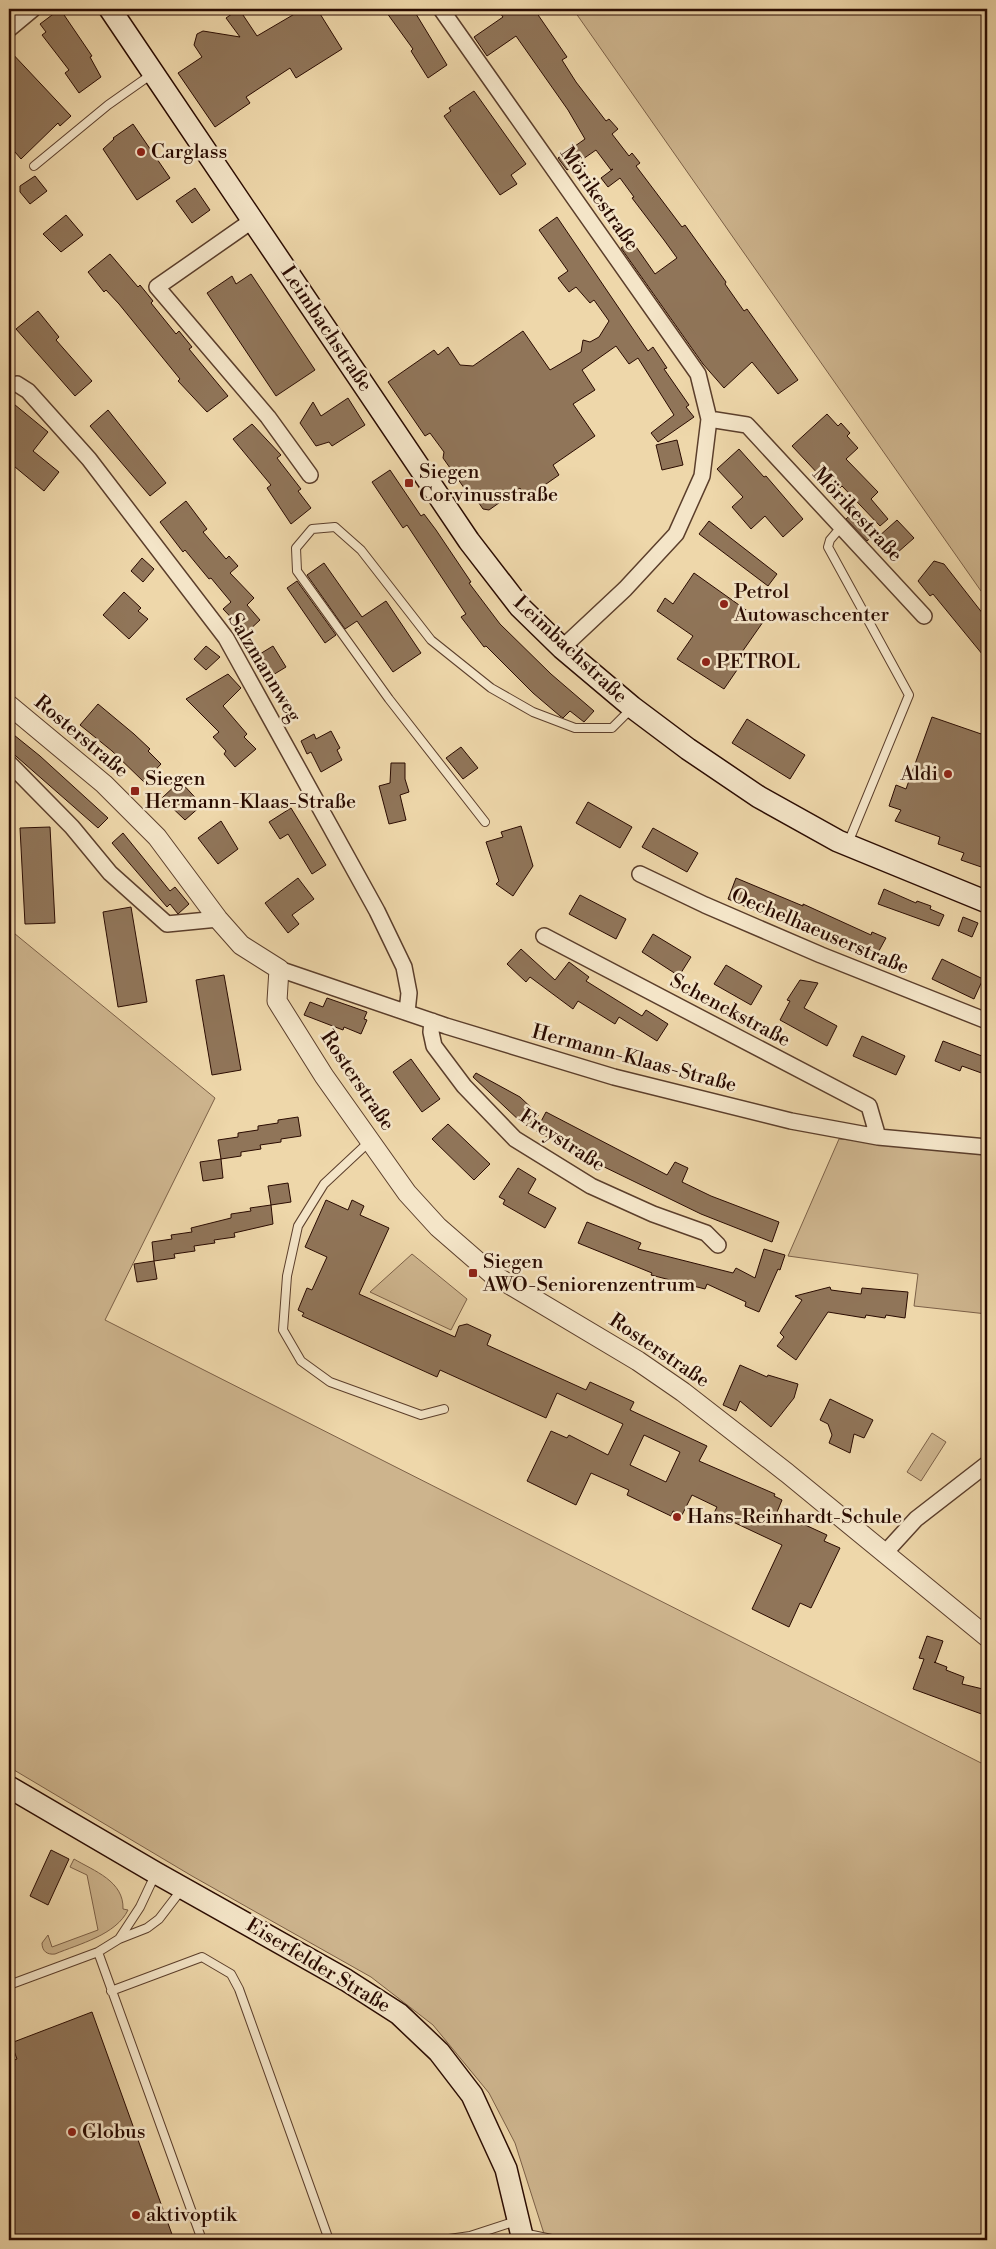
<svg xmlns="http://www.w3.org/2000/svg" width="996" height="2249" viewBox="0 0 996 2249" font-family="'Libre Bodoni',serif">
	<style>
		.green { fill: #cdb48d; stroke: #7c6047 }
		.building { fill: #907559; stroke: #2a0b01; fill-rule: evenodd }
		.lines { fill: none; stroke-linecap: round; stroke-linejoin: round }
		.service-casing { stroke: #5b3e2b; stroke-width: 10 }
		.minor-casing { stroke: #5b3e2b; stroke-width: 18 }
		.tertiary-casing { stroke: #5b3e2b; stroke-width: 21 }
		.secondary-casing { stroke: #2a0b01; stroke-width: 24 }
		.service { stroke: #f4e5c8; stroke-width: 8 }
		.minor { stroke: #f4e5c8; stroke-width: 15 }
		.tertiary { stroke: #f4e5c8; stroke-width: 19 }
		.secondary { stroke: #f4e5c8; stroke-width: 21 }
		.poi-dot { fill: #8f2418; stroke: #f4e5c8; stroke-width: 2 }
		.labels { text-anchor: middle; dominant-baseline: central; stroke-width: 5; stroke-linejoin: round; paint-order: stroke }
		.poi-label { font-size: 20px; fill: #2a0b01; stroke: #f4e5c8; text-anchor: start }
		.street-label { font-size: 20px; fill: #2a0b01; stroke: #f4e5c8 }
	</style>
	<rect width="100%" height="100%" fill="#eed7aa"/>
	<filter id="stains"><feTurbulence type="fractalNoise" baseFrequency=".004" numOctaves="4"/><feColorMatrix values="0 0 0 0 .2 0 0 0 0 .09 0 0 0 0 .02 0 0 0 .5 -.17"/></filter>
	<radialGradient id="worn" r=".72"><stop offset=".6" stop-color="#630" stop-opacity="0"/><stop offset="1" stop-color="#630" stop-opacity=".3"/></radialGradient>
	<path class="green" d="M 573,9 L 987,9 L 987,596 L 981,591 Z
		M 9,929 L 215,1098 L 105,1320 L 987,1766 L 987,2240 L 546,2240 L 515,2143 L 489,2093 L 433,2025 L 371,1977 L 192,1876 L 9,1767 Z
		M 839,1139 L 987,1150 L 987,1314 L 914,1306 L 918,1274 L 788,1256 Z
		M 412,1254 L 467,1299 L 451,1330 L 370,1292 Z
		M 932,1433 L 946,1442 L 921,1481 L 907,1472 Z
		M 74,1859 C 94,1871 124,1881 123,1909 L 128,1910 C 116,1935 79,1944 55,1954 C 47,1955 42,1951 42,1943 L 48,1935 L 52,1947 L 98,1930 L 87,1875 L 70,1867 Z"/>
	<path class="building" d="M 60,9 L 92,56 L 90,57 L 101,77 L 79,93 L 65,73 L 69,70 L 42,35 L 46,32 L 40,24 Z
		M 239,9 L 257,36 L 303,9 L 317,9 L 342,49 L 296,78 L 290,68 L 246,97 L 250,103 L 215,127 L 178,73 L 202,57 L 194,45 L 197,34 L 203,31 L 240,37 L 226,18 Z
		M 384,9 L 413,9 L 447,65 L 428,78 L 411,51 L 413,49 Z
		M 497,9 L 534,9 L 567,57 L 562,60 L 576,82 L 606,121 L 609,119 L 618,129 L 612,134 L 629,156 L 632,153 L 640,163 L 636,166 L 682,227 L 685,225 L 726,282 L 725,284 L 744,311 L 747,309 L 798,380 L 778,394 L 752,362 L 724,388 L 703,364 L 621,248 L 632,241 L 655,274 L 677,258 L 664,240 L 632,198 L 634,197 L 620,178 L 608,187 L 601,178 L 613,169 L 611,170 L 596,150 L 567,170 L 558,158 L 585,139 L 568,110 L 516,36 L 487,56 L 474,37 L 503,17 Z
		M 9,50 L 71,116 L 60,126 L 58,123 L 21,159 L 9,145 Z
		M 474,91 L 526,164 L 511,175 L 517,184 L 500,195 L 444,116 L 451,111 L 449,108 Z
		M 133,124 L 170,178 L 137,200 L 103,149 L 114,139 L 113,138 Z
		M 35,176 L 47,191 L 30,204 L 20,192 L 20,186 Z
		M 195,188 L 210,210 L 192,223 L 176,201 Z
		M 66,215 L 83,235 L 61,252 L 43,234 Z
		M 557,217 L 648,351 L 653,347 L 667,368 L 664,369 L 689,405 L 686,407 L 694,417 L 658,442 L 651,433 L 674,415 L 638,358 L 629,364 L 616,346 L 582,370 L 595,390 L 573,404 L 595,436 L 553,465 L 559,475 L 526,498 L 520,488 L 489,510 L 483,509 L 472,493 L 467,492 L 443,458 L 444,452 L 430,433 L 425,436 L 388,382 L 434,350 L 438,355 L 448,347 L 460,365 L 473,366 L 523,331 L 550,370 L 581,352 L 583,340 L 590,342 L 599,337 L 609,321 L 594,300 L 590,303 L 576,287 L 569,292 L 558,278 L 568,271 L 539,230 Z
		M 110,254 L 138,287 L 140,285 L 153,301 L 151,303 L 176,334 L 179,331 L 192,347 L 189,349 L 228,396 L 207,412 L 178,381 L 180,379 L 119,304 L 106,290 L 104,292 L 88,272 Z
		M 251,274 L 315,370 L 276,396 L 207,293 L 232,276 L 236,284 Z
		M 38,311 L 59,337 L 56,340 L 92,381 L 75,396 L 16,329 Z
		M 348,398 L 365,425 L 332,446 L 329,442 L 316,446 L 300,423 L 313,402 L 321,416 Z
		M 9,400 L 48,432 L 33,451 L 59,472 L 44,491 L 9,462 Z
		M 108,410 L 166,483 L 150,496 L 90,426 Z
		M 827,414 L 838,426 L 841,423 L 850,433 L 847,436 L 858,448 L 846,459 L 878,492 L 871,499 L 888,519 L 880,526 L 842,486 L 835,492 L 792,446 Z
		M 252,424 L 281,455 L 277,458 L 301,489 L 298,491 L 311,508 L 291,524 L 267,488 L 271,485 L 233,439 Z
		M 677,440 L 683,465 L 662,470 L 656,445 Z
		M 739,449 L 764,477 L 766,476 L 803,519 L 783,537 L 765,516 L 751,529 L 732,507 L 743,497 L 717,469 Z
		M 390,470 L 421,516 L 424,514 L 436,530 L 471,582 L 469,583 L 500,624 L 551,674 L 594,711 L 584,722 L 570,711 L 563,718 L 560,716 L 533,693 L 486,646 L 484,647 L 461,617 L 466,614 L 407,525 L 403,528 L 372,482 Z
		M 186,501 L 207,529 L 203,532 L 226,559 L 229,556 L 238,566 L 230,573 L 254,598 L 247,605 L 260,620 L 246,633 L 223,609 L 231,602 L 211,578 L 209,579 L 185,550 L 183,552 L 160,522 Z
		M 856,510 L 876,533 L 867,541 L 846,519 Z
		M 897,520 L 914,538 L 897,553 L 892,547 L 889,549 L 878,537 Z
		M 709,521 L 777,574 L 768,586 L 699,534 Z
		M 142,558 L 154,569 L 143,582 L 131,571 Z
		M 934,561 L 944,564 L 987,619 L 987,660 L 933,594 L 930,596 L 918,581 Z
		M 324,563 L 362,617 L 386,601 L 421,653 L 393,672 L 357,621 L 345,629 L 307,575 Z
		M 694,573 L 763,622 L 742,652 L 736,663 L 737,670 L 724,689 L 677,659 L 693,636 L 657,611 L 665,598 L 673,604 Z
		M 297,581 L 336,635 L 325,643 L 287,588 Z
		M 124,592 L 141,608 L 138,611 L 148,619 L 129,639 L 103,615 Z
		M 206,646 L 220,657 L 206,670 L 194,659 Z
		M 273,646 L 286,667 L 268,678 L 255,657 Z
		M 228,674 L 241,688 L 223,706 L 247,734 L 244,737 L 256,749 L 235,767 L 224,754 L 226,751 L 213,737 L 219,732 L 186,699 Z
		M 98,704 L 134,734 L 150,749 L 148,751 L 161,764 L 144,782 L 112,751 L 80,725 Z
		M 932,717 L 987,736 L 987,869 L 961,860 L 964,853 L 938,844 L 940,837 L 895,821 L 901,810 L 889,806 L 896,785 L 906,789 Z
		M 747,719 L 805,755 L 790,779 L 732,743 Z
		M 9,731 L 40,756 L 108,818 L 98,828 L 9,750 Z
		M 331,731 L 340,748 L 337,750 L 342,760 L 321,772 L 311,752 L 307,754 L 301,741 L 314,734 L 316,739 Z
		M 461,747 L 478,768 L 463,779 L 446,758 Z
		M 391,763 L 405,763 L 405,779 L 409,792 L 400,795 L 406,820 L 389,824 L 379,786 L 390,783 Z
		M 180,781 L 202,805 L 185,820 L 162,798 Z
		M 588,802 L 632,827 L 620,848 L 576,823 Z
		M 291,808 L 326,865 L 312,874 L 288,834 L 280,839 L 269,822 Z
		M 221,821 L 238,849 L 218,864 L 198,838 Z
		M 521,826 L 533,866 L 513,896 L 496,884 L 499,881 L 486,842 L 503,837 L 501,832 Z
		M 50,827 L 55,923 L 25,924 L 20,828 Z
		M 653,828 L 698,853 L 687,872 L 642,847 Z
		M 123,833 L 170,891 L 175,887 L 189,904 L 178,914 L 170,904 L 167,907 L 112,843 Z
		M 298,878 L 314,899 L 292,915 L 299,924 L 288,933 L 265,903 Z
		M 736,878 L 803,906 L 803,904 L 871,935 L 872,932 L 886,938 L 875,958 L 840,945 L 776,916 L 774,919 L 728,899 Z
		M 884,889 L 916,903 L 917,901 L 931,906 L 930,909 L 944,915 L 939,926 L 878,904 Z
		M 580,895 L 626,919 L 616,939 L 569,914 Z
		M 131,907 L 147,1002 L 118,1007 L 103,912 Z
		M 963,917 L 978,923 L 972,937 L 958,931 Z
		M 653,934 L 691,957 L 679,976 L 642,952 Z
		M 521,949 L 555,980 L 569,962 L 589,977 L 586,981 L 642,1016 L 646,1010 L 668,1024 L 657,1041 L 619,1017 L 615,1024 L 578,1001 L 573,1009 L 530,977 L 526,982 L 507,964 Z
		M 942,959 L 983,979 L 974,999 L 932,979 Z
		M 726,965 L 762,986 L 751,1005 L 714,984 Z
		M 224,975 L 241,1070 L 212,1075 L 196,980 Z
		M 800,980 L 818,983 L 804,1008 L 837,1026 L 827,1046 L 780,1020 L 790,1001 L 787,1000 Z
		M 327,998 L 367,1012 L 364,1019 L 367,1020 L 361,1034 L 344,1027 L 343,1030 L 304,1015 L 310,1002 L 323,1007 Z
		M 862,1036 L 905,1056 L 896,1075 L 853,1056 Z
		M 943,1041 L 987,1058 L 987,1075 L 962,1066 L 960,1071 L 935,1061 Z
		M 411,1059 L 440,1099 L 422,1112 L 393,1072 Z
		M 476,1073 L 520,1097 L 539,1115 L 528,1126 L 522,1123 L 473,1077 Z
		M 546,1112 L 667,1175 L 675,1162 L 688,1168 L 682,1182 L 711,1196 L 779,1222 L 772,1242 L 701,1214 L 594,1162 L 536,1131 Z
		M 298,1117 L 301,1136 L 281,1139 L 281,1142 L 260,1145 L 261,1149 L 241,1152 L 241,1156 L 221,1159 L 218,1140 L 238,1137 L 238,1133 L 258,1130 L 258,1126 L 278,1123 L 278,1120 Z
		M 448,1124 L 490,1164 L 474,1180 L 432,1139 Z
		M 221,1159 L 223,1178 L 203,1181 L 200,1162 Z
		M 518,1168 L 536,1179 L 528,1193 L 556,1208 L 545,1228 L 503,1204 L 505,1200 L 499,1197 Z
		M 288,1183 L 291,1202 L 271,1205 L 268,1186 Z
		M 326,1200 L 348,1210 L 352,1200 L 364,1206 L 360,1215 L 389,1228 L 359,1294 L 455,1337 L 459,1326 L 467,1324 L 491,1335 L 487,1345 L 586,1390 L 590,1382 L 634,1402 L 630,1410 L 707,1446 L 699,1461 L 775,1494 L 774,1496 L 782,1500 L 777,1512 L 827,1535 L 824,1541 L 840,1548 L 811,1608 L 800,1603 L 789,1627 L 752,1609 L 782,1545 L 714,1513 L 717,1507 L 692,1495 L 682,1515 L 673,1511 L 671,1516 L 627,1495 L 629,1490 L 591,1473 L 576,1505 L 527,1481 L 551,1431 L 567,1438 L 569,1435 L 608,1455 L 623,1424 L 557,1393 L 546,1418 L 440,1370 L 437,1377 L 302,1316 L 304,1313 L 298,1310 L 307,1288 L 312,1290 L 327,1257 L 305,1247 ZM 644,1435 L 680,1452 L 666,1482 L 630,1465 Z
		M 271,1205 L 273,1224 L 234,1233 L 235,1237 L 214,1240 L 215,1243 L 194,1246 L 195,1251 L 174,1254 L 175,1258 L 154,1261 L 152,1242 L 172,1239 L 171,1235 L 192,1232 L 191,1228 L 231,1218 L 231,1214 L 251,1211 L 250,1208 Z
		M 587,1222 L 641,1243 L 638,1249 L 733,1273 L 736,1268 L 755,1278 L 764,1249 L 785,1255 L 780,1270 L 778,1269 L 759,1312 L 745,1306 L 746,1302 L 707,1284 L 705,1289 L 651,1275 L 652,1273 L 578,1243 Z
		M 154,1261 L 157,1279 L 137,1282 L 134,1264 Z
		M 830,1287 L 831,1290 L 861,1294 L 862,1288 L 908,1292 L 905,1318 L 886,1315 L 885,1318 L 866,1315 L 865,1318 L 828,1312 L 796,1360 L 777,1346 L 784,1337 L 780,1333 L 802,1300 L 795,1296 Z
		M 740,1365 L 767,1377 L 768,1375 L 798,1384 L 794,1398 L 771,1427 L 740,1401 L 736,1411 L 723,1405 Z
		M 830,1399 L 873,1420 L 864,1438 L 854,1434 L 850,1453 L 829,1443 L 832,1435 L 828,1424 L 820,1420 Z
		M 927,1636 L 943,1641 L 935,1663 L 934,1662 L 947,1667 L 946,1670 L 964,1677 L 962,1684 L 987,1690 L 987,1716 L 913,1689 L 924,1659 L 919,1658 Z
		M 51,1850 L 69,1859 L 48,1905 L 30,1896 Z
		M 92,2012 L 174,2240 L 9,2240 L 9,2062 L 17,2059 L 11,2043 Z"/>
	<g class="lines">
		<defs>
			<path id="service" d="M 34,166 L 108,105 L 152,74
				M 841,527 L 830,540 L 828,547 L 909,695 L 848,843
				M 485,822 L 389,699 L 297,571 L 296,548 L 312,529 L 335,527 L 361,550 L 431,640 L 491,688 L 533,712 L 575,728 L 612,728 L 631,709
				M 370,1141 L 324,1184 L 298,1226 L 287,1276 L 283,1330 L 301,1361 L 330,1382 L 421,1415 L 444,1409
				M 119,1939 L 140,1907 L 155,1875
				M 98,1952 L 202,2240
				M 9,1985 L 98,1952 L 119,1939 L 147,1928 L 159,1919 L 182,1889
				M 111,1991 L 202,1957 L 231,1974 L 239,1989 L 329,2240
				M 523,2233 L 556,2240
				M 442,2240 L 470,2236 L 516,2221"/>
			<path id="minor" d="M 441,9 L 698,374 L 709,419 L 702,476 L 676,534 L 625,589 L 562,648
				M 9,29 L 33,9
				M 253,220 L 157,287 L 268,417 L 310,475
				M 17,384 L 28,391 L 89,459 L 226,638 L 377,911 L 404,967 L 409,993 L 407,1012
				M 709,419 L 747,425 L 924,616
				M 9,763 L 72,827 L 110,873 L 167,924 L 218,919
				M 640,874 L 705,905 L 821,955 L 987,1021
				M 544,936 L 869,1106 L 878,1137
				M 279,969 L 446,1026 L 614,1077 L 791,1121 L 878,1137 L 987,1147
				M 432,1021 L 431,1032 L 434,1046 L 464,1086 L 515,1139 L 591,1186 L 653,1214 L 706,1233 L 718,1245
				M 884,1554 L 916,1519 L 987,1464"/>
			<path id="tertiary" d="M 9,705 L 104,784 L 157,837 L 218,919 L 241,945 L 279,969 L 277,1001 L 324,1076 L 407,1193 L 438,1227 L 492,1274 L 638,1361 L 683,1392 L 787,1473 L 987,1637"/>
			<path id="secondary" d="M 110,9 L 469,541 L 520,607 L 562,648 L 632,707 L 688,749 L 759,797 L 838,841 L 987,902
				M 9,1787 L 156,1873 L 346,1980 L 399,2014 L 439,2052 L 472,2095 L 506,2169 L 523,2240"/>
		</defs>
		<use href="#service" class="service-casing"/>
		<use href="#minor" class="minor-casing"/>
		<use href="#tertiary" class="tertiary-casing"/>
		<use href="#secondary" class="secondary-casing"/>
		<use href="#service" class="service"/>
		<use href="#minor" class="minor"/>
		<use href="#tertiary" class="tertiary"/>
		<use href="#secondary" class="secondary"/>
	</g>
	<g class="poi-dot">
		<circle cx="141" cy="152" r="5"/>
		<rect x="404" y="478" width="10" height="10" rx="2.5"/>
		<circle cx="724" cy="604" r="5"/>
		<circle cx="706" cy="662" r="5"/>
		<circle cx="948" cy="774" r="5"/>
		<rect x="130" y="786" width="10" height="10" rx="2.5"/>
		<rect x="468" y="1268" width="10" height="10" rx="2.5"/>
		<circle cx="677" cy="1517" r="5"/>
		<circle cx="72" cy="2132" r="5"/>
		<circle cx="136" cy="2215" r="5"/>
	</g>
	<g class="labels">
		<g class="poi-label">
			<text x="151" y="152">Carglass</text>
			<text x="419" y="472">Siegen<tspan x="419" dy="23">Corvinusstraße</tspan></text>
			<text x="734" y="592">Petrol<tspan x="734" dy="23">Autowaschcenter</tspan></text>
			<text x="716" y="662">PETROL</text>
			<text x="938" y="774" text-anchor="end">Aldi</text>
			<text x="145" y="779">Siegen<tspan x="145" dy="23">Hermann-Klaas-Straße</tspan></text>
			<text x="483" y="1262">Siegen<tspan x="483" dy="23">AWO-Seniorenzentrum</tspan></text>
			<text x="687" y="1517">Hans-Reinhardt-Schule</text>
			<text x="82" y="2132">Globus</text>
			<text x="146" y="2215">aktivoptik</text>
		</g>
		<g class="street-label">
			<text transform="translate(599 199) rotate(55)">Mörikestraße</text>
			<text transform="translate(326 329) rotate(56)">Leimbachstraße</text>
			<text transform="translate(857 515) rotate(47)">Mörikestraße</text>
			<text transform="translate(570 650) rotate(43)">Leimbachstraße</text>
			<text transform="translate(264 668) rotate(59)">Salzmannweg</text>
			<text transform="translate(81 737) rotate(40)">Rosterstraße</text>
			<text transform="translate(820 932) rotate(23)">Oechelhaeuserstraße</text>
			<text transform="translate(730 1011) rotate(28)">Schenckstraße</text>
			<text transform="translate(634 1059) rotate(15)">Hermann-Klaas-Straße</text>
			<text transform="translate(357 1081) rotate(56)">Rosterstraße</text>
			<text transform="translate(562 1141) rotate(33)">Freystraße</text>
			<text transform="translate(659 1351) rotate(34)">Rosterstraße</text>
			<text transform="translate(318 1966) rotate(31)">Eiserfelder Straße</text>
		</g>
	</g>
	<rect width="996" height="2249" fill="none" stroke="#eed7aa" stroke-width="30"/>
	<rect x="10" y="10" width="976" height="2229" fill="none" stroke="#2a0b01" stroke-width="2.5"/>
	<rect x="15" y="15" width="966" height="2219" fill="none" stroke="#2a0b01"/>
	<rect width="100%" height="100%" filter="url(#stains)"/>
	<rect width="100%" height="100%" fill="url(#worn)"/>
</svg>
